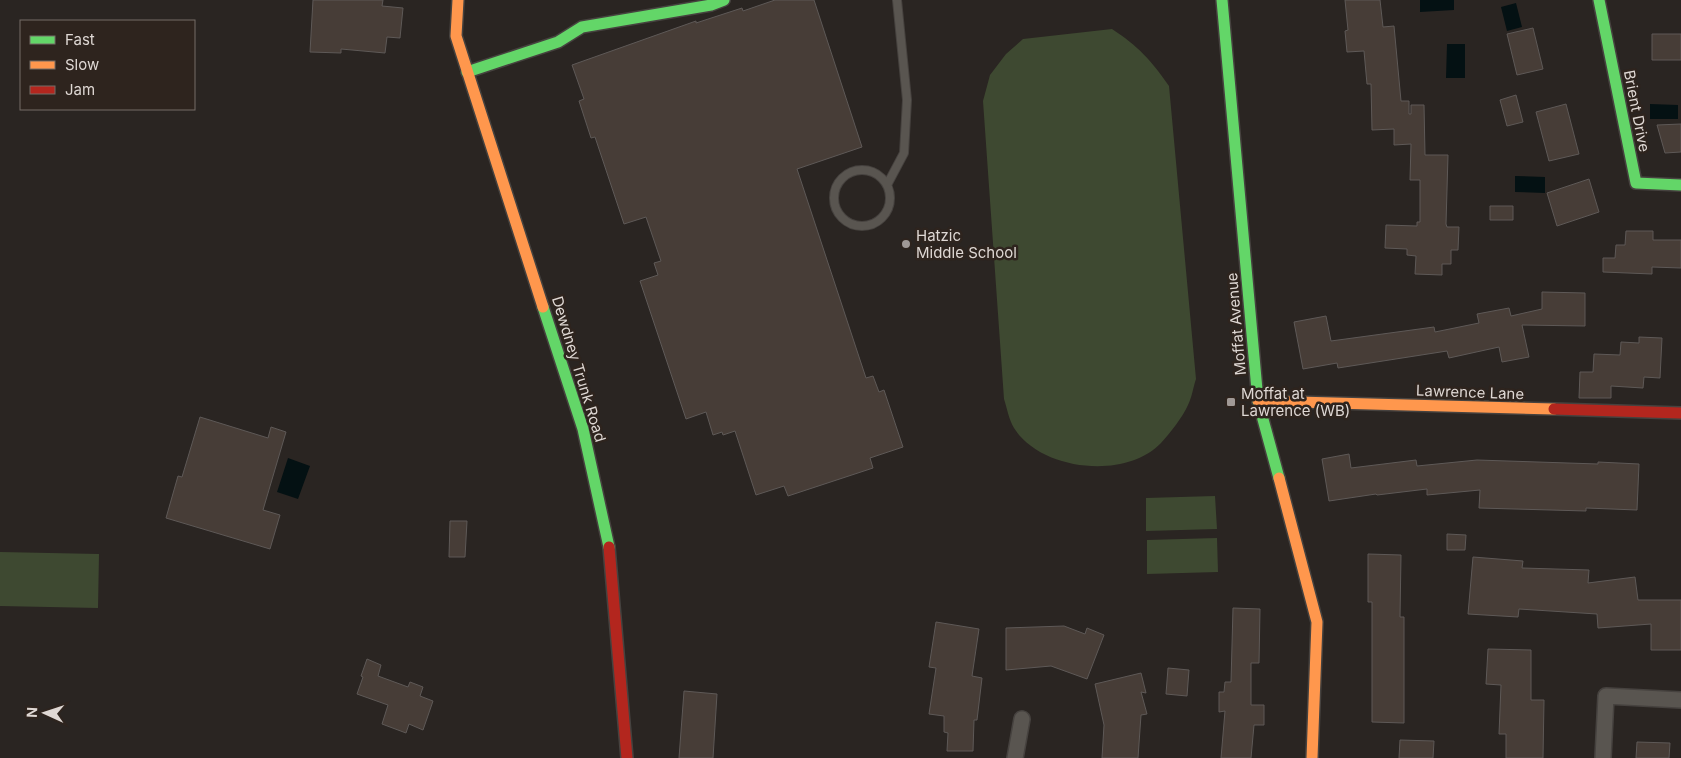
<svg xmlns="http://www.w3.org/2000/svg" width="1681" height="758" viewBox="0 0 1681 758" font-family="Inter,sans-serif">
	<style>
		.green { fill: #3e4931 }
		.water { fill: #041113 }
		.building { fill: #473d37; stroke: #5e5957 }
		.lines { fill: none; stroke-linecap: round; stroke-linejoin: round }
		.lane-casing { stroke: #46423f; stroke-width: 10 }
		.street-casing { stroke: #46423f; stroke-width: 18 }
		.fast-casing { stroke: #46423f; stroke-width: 14 }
		.slow-casing { stroke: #46423f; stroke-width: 14 }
		.jam-casing { stroke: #46423f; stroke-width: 14 }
		.lane { stroke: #595550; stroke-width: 8 }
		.street { stroke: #595550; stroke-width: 15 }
		.fast { stroke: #63d668; stroke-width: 11 }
		.slow { stroke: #ff974d; stroke-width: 11 }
		.jam { stroke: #b3261e; stroke-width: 11 }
		.poi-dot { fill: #a09996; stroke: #2e241e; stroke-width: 2 }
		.labels { text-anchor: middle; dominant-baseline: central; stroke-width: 5; stroke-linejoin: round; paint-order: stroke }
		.street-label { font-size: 15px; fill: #dfd8d4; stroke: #2e241e }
		.poi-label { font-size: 15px; fill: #dfd8d4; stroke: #2e241e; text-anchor: start }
	</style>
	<rect width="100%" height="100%" fill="#2a2522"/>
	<path class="green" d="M 1112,29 C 1138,46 1151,60 1169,86 L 1196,379 C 1193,388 1192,397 1188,405 C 1182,418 1171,432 1161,443 C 1126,480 1041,471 1014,428 C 1009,420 1007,408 1004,399 L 983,101 L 990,75 L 1006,54 L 1023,39 Z
		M 1215,496 L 1217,529 L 1146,531 L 1146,498 Z
		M 1217,538 L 1218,572 L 1147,574 L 1147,540 Z
		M 0,552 L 99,554 L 98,608 L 0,606 Z"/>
	<path class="water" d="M 1420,0 L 1454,0 L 1454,10 L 1420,12 Z
		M 1516,3 L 1522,27 L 1507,31 L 1501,7 Z
		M 1447,44 L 1465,44 L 1465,78 L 1446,78 Z
		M 1650,104 L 1678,105 L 1678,119 L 1650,119 Z
		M 1515,176 L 1545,177 L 1545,193 L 1515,192 Z
		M 288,458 L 310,466 L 298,499 L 277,492 Z"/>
	<path class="building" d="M 313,0 L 383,0 L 382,6 L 403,8 L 400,38 L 387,37 L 385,53 L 341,49 L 341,53 L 310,52 Z
		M 775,0 L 814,0 L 862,147 L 797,169 L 866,378 L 873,376 L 879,392 L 884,390 L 903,447 L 870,458 L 873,468 L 788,496 L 784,486 L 756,495 L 735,431 L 723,435 L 722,432 L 713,435 L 706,412 L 686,419 L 640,281 L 658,275 L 654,263 L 661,261 L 646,217 L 624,224 L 595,137 L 591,138 L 579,101 L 584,99 L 572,65 L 696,21 L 696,23 L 742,8 L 743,11 Z
		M 1345,0 L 1380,0 L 1383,27 L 1394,26 L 1401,101 L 1409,101 L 1409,114 L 1411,114 L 1411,105 L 1424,105 L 1425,155 L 1448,155 L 1446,224 L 1447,227 L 1459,227 L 1458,250 L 1451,250 L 1451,264 L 1442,264 L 1442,275 L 1415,274 L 1416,256 L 1407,255 L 1407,249 L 1385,248 L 1386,225 L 1417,226 L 1417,222 L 1420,222 L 1420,180 L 1410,180 L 1411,144 L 1394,145 L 1394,129 L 1372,130 L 1371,84 L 1367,84 L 1364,51 L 1347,52 L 1345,31 L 1348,30 Z
		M 1533,28 L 1543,69 L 1517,75 L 1507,34 Z
		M 1652,34 L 1681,34 L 1681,60 L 1652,60 Z
		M 1516,95 L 1523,122 L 1507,126 L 1500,100 Z
		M 1566,104 L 1579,154 L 1549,161 L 1536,112 Z
		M 1681,124 L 1681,152 L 1665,153 L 1657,125 Z
		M 1589,179 L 1599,212 L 1557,226 L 1547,193 Z
		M 1490,206 L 1513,206 L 1513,220 L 1490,220 Z
		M 1626,231 L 1653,231 L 1653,240 L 1681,240 L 1681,268 L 1652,267 L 1652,274 L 1603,272 L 1603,258 L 1615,258 L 1616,245 L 1625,245 Z
		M 1542,292 L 1585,293 L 1585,326 L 1522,325 L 1529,357 L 1502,362 L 1499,347 L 1449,358 L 1447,351 L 1338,368 L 1337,363 L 1303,369 L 1294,322 L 1326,316 L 1331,341 L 1434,327 L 1435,332 L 1479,323 L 1477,314 L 1509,308 L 1511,316 L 1542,309 Z
		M 1639,337 L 1662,338 L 1660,378 L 1644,377 L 1643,388 L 1611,386 L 1611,398 L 1579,398 L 1580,372 L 1593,372 L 1594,354 L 1620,355 L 1621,342 L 1639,343 Z
		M 200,417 L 268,438 L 271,427 L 286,432 L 263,510 L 280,515 L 270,549 L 166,518 L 178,476 L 182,477 Z
		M 1349,454 L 1351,468 L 1416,460 L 1417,466 L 1477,460 L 1598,464 L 1598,462 L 1639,464 L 1637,510 L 1586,508 L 1586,511 L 1479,508 L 1480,490 L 1427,495 L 1427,489 L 1377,495 L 1376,494 L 1329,501 L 1322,459 Z
		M 450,521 L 467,521 L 465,557 L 449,557 Z
		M 1447,534 L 1466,535 L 1465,550 L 1447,550 Z
		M 1368,554 L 1401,555 L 1400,617 L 1404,617 L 1404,723 L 1372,722 L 1372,602 L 1368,602 Z
		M 1473,557 L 1523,561 L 1522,568 L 1589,570 L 1588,583 L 1635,577 L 1638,600 L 1681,600 L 1681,650 L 1651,650 L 1651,624 L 1598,628 L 1597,614 L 1519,609 L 1518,617 L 1468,614 Z
		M 1233,608 L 1260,609 L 1259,663 L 1251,663 L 1251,705 L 1264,705 L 1264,725 L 1254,725 L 1251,758 L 1221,758 L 1225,711 L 1219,712 L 1219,692 L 1224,692 L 1225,682 L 1231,682 Z
		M 936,622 L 979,629 L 972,676 L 982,678 L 977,720 L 974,720 L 973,751 L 947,751 L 948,733 L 944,732 L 944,716 L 929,714 L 936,668 L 929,667 Z
		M 1064,626 L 1085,634 L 1087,628 L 1104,635 L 1087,679 L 1051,666 L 1006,670 L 1006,628 Z
		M 1488,649 L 1531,650 L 1531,700 L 1544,700 L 1543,758 L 1506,758 L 1506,734 L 1499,734 L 1501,685 L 1486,684 Z
		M 367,659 L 381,665 L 378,676 L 408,687 L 410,682 L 423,687 L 420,696 L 433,701 L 423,730 L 409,724 L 406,733 L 382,724 L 388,705 L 357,694 L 363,677 L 361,676 Z
		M 1168,668 L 1189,670 L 1187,696 L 1166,694 Z
		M 1141,673 L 1146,693 L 1141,692 L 1147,714 L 1141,715 L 1138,758 L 1102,758 L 1104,725 L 1095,684 Z
		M 684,691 L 717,694 L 713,758 L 679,758 Z
		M 1400,740 L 1434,741 L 1433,758 L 1399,758 Z
		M 1637,742 L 1670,743 L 1669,758 L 1636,758 Z"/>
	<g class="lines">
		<defs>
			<path id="lane" d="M834 198a28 28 0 1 1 56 0a28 28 0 1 1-56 0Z
				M 887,185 L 904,153 L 907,100 L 897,0"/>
			<path id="street" d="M 1015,758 L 1022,719
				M 1603,758 L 1606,696 L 1681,700"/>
			<path id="fast" d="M 1222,0 L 1258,401 L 1279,478
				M 1599,0 L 1636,183 L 1681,185
				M 467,72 L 558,42 L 582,27 L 711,5 L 724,0
				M 543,307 L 583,429 L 609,547"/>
			<path id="slow" d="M 458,0 L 456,36 L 543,307
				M 1258,401 L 1554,409
				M 1279,478 L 1317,622 L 1312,758"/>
			<path id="jam" d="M 1554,409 L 1681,413
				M 609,547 L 627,758"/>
		</defs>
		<use href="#lane" class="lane-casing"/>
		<use href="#street" class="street-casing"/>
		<use href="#fast" class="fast-casing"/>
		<use href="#slow" class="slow-casing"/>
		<use href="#jam" class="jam-casing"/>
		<use href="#lane" class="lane"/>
		<use href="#street" class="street"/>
		<use href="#fast" class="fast"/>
		<use href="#slow" class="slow"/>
		<use href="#jam" class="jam"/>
	</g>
	<g class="poi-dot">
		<circle cx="906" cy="244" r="5"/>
		<rect x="1226" y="397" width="10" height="10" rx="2.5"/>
	</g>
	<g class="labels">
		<g class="street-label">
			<text transform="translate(1637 111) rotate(79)">Brient Drive</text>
			<text transform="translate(1236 324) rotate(-95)">Moffat Avenue</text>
			<text transform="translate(579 369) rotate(73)">Dewdney Trunk Road</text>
			<text transform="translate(1470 392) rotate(2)">Lawrence Lane</text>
		</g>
		<g class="poi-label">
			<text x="916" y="235">Hatzic<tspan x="916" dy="17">Middle School</tspan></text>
			<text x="1241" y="393">Moffat at<tspan x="1241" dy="17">Lawrence (WB)</tspan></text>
		</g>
	</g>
	<rect x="20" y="20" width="175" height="90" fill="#2e241e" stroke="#756c67"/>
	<rect x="30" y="36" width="25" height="8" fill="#63d668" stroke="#756c67"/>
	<text x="65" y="45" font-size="15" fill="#dfd8d4">Fast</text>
	<rect x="30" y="61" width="25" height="8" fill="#ff974d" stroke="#756c67"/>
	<text x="65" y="70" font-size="15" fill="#dfd8d4">Slow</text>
	<rect x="30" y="86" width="25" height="8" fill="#b3261e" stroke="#756c67"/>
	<text x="65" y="95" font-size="15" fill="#dfd8d4">Jam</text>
	<g transform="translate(45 713) rotate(273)" stroke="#2e241e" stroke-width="4" paint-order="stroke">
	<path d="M0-4L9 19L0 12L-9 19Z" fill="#dfd8d4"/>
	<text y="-8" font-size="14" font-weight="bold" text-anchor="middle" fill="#dfd8d4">N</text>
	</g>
</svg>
